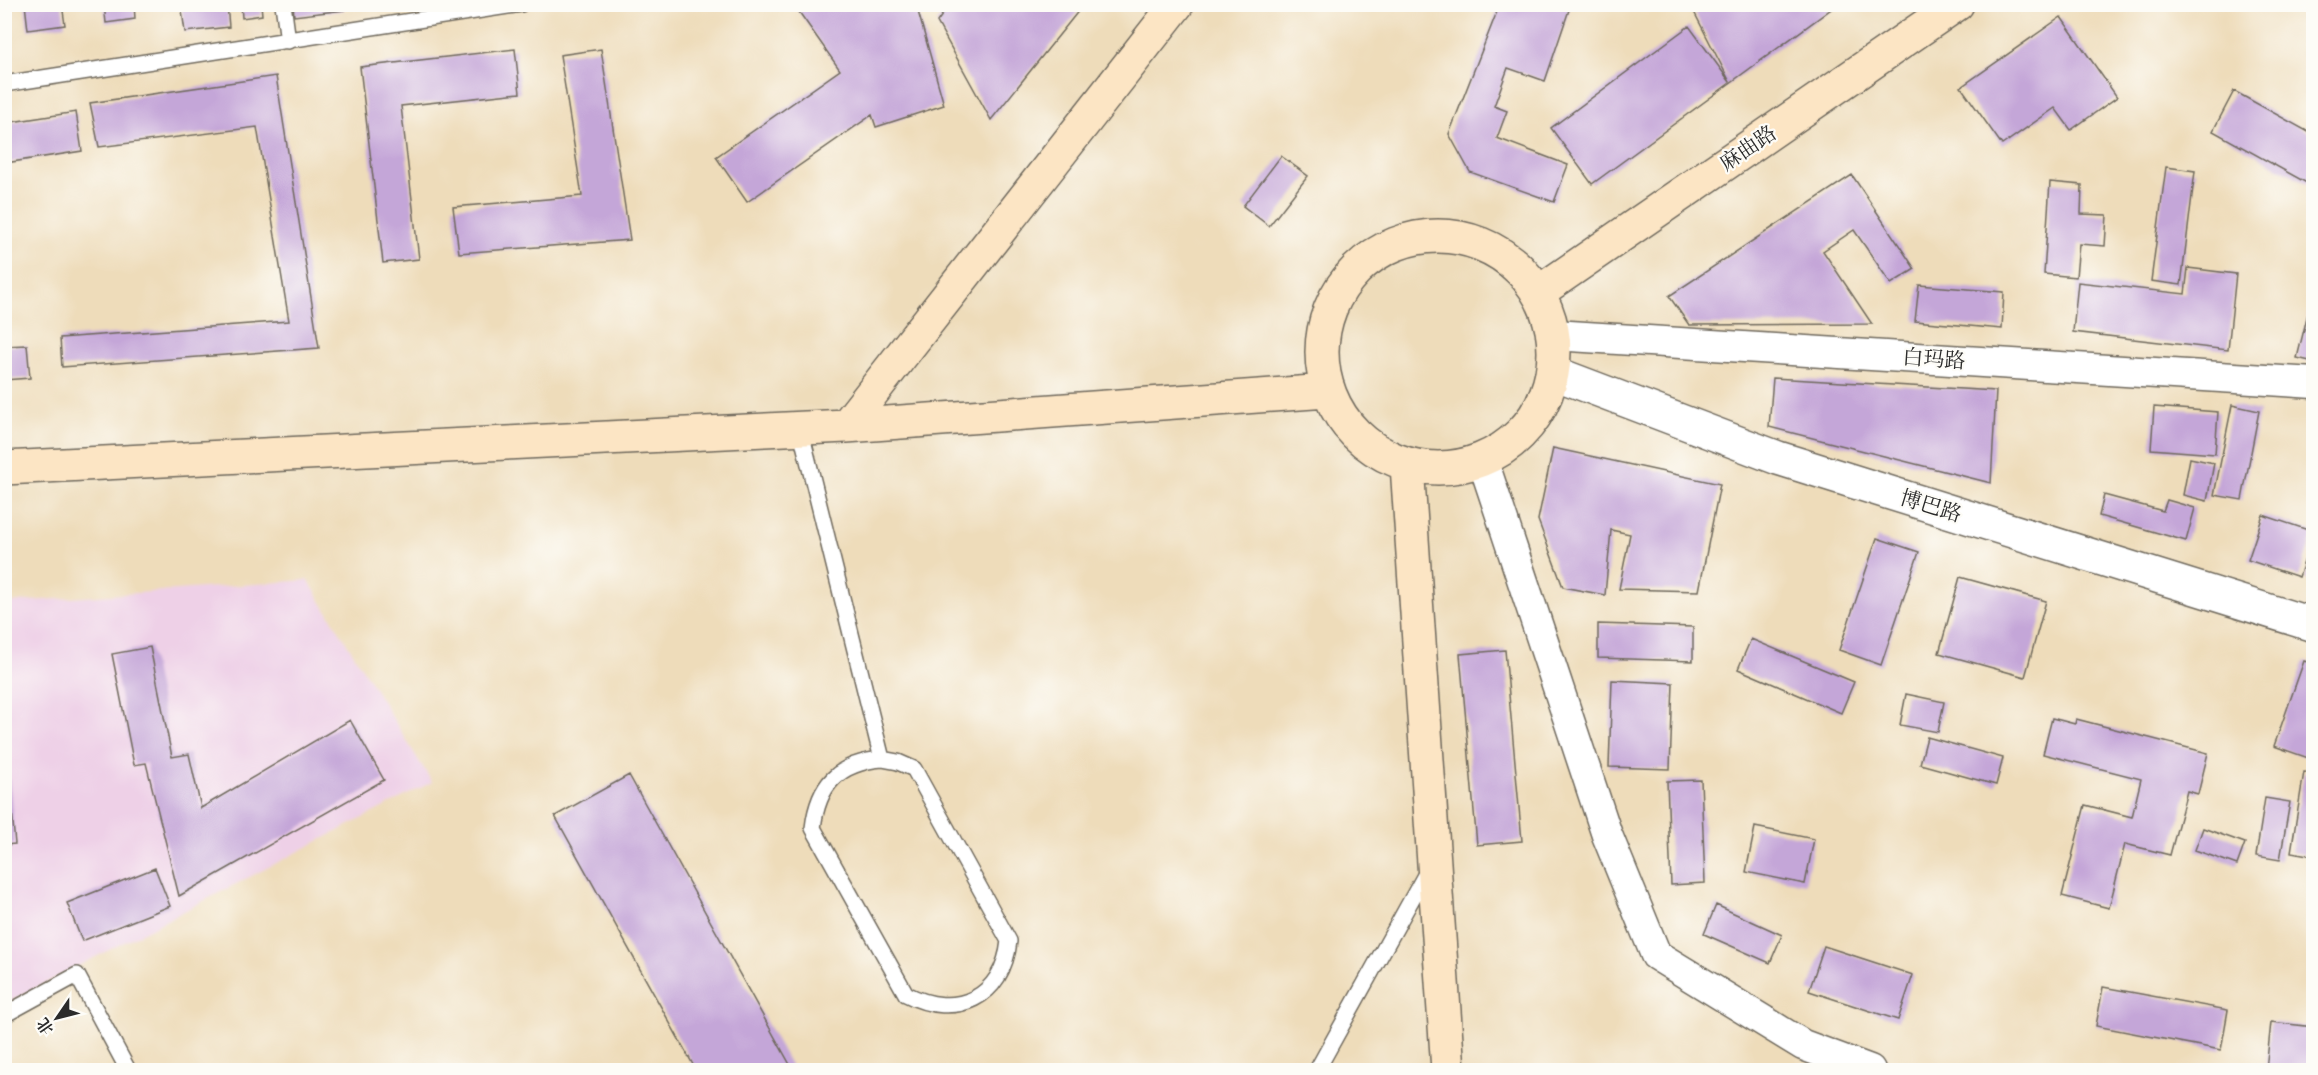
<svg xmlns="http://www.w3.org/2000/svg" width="2318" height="1075" viewBox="0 0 2318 1075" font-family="'IM FELL Great Primer','Noto Serif SC',serif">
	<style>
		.built { fill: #eed0e7 }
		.building { fill: #c4a6d8 }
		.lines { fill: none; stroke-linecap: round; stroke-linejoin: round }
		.service-casing { stroke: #6f695d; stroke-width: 18 }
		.minor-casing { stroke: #6f695d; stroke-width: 33 }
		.tertiary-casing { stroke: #6f695d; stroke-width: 36 }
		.secondary-casing { stroke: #6f695d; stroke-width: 36 }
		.service { stroke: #fff; stroke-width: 15 }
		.minor { stroke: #fff; stroke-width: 30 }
		.tertiary { stroke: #fff; stroke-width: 33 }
		.secondary { stroke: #fce5c4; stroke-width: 33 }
		.labels { text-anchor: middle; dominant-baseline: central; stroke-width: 4.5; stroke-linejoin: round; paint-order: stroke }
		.street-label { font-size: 21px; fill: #2b2b2b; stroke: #fdfcf7 }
	</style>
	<rect width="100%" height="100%" fill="#fdfcf7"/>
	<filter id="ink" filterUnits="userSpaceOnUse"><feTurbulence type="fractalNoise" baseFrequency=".0167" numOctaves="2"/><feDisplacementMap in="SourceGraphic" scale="12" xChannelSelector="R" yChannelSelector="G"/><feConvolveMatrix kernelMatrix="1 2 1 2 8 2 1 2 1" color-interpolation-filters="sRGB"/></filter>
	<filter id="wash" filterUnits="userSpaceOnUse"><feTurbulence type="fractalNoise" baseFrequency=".008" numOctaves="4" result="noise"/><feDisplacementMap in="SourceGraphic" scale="24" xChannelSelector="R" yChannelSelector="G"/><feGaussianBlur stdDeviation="1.35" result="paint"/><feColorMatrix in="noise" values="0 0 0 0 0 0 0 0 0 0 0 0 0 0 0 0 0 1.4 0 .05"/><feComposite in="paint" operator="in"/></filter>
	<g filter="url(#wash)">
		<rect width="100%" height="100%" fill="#eedcba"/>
		<path class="built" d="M 308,580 L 432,782 L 5,1004 L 5,603 Z"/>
		<g id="blocks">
			<path class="building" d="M 25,4 L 62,4 L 65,25 L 28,30 Z
				M 104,4 L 134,4 L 135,19 L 106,23 Z
				M 181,4 L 227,4 L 229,27 L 185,32 Z
				M 241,4 L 261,4 L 262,15 L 242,18 Z
				M 293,4 L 343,4 L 344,10 L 294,16 Z
				M 810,4 L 916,4 L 944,105 L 876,127 L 872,115 L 747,202 L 716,157 L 840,70 L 797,9 Z
				M 950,4 L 1084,4 L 991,120 L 937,22 Z
				M 1500,4 L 1571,4 L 1545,81 L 1508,68 L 1494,106 L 1507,111 L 1497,138 L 1568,165 L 1554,202 L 1470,172 L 1449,134 Z
				M 1690,4 L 1838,4 L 1592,184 L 1551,128 L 1689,26 L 1730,82 Z
				M 2061,17 L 2117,97 L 2071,130 L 2055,108 L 2002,145 L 1961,87 Z
				M 515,49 L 520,93 L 401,106 L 419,259 L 383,263 L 360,67 Z
				M 601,49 L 630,240 L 459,253 L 453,207 L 582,196 L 560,55 Z
				M 276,76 L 319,348 L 62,367 L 60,338 L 289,321 L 257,127 L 99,147 L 90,103 Z
				M 2234,91 L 2314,135 L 2314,187 L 2213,131 Z
				M 76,112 L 82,151 L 5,163 L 5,123 Z
				M 1281,156 L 1308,176 L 1269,226 L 1243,206 Z
				M 2166,167 L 2195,171 L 2181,285 L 2151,281 Z
				M 1852,175 L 1915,269 L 1891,284 L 1854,230 L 1823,251 L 1872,324 L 1689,325 L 1669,296 Z
				M 2050,182 L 2082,185 L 2081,214 L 2107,215 L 2105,246 L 2079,244 L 2076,277 L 2044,274 Z
				M 2188,268 L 2236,274 L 2228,350 L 2073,332 L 2078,282 L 2185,294 Z
				M 1919,285 L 2004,292 L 2002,329 L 1915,321 Z
				M 2308,313 L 2314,314 L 2314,362 L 2297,358 Z
				M 27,345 L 30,378 L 4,380 L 4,346 Z
				M 1773,378 L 1996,391 L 1991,483 L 1769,427 Z
				M 2232,405 L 2259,411 L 2242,500 L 2214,495 Z
				M 2154,407 L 2218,412 L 2215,454 L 2151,449 Z
				M 1553,448 L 1720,484 L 1699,591 L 1619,589 L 1630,534 L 1611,530 L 1605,595 L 1563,587 L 1538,520 Z
				M 2190,458 L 2214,463 L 2207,501 L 2183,495 Z
				M 2104,495 L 2163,511 L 2167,500 L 2195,508 L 2186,541 L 2099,516 Z
				M 2263,515 L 2314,532 L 2299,577 L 2248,560 Z
				M 1877,538 L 1919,552 L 1881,665 L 1839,650 Z
				M 2313,556 L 2314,556 L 2314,581 L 2305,578 Z
				M 1960,577 L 2046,601 L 2025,677 L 1939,653 Z
				M 1598,624 L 1693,627 L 1693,661 L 1598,658 Z
				M 1751,639 L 1854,682 L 1841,713 L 1738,669 Z
				M 150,647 L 172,757 L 189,754 L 201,808 L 350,720 L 384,780 L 179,896 L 146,763 L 134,765 L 112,654 Z
				M 1505,650 L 1522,841 L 1477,845 L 1460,654 Z
				M 2304,661 L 2314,664 L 2314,760 L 2274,746 Z
				M 1612,680 L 1673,683 L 1670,769 L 1609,767 Z
				M 1906,694 L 1944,702 L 1938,732 L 1900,725 Z
				M 2052,718 L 2075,724 L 2076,719 L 2208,753 L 2198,794 L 2187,791 L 2170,855 L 2125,844 L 2109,908 L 2062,896 L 2085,805 L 2132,817 L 2141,779 L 2043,754 Z
				M 1927,737 L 2003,758 L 1996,785 L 1920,764 Z
				M 4,745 L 6,745 L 15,844 L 4,845 Z
				M 2304,772 L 2314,773 L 2314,856 L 2291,852 Z
				M 629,775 L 793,1070 L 696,1070 L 555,816 Z
				M 1701,780 L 1705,883 L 1671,885 L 1667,781 Z
				M 2265,798 L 2290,802 L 2280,860 L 2256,856 Z
				M 1755,827 L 1814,839 L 1805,884 L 1746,872 Z
				M 2203,828 L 2245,843 L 2237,865 L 2195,850 Z
				M 155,868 L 170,906 L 82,941 L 67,903 Z
				M 1716,905 L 1782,935 L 1770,963 L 1704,934 Z
				M 1824,946 L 1913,975 L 1898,1020 L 1809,991 Z
				M 2103,987 L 2228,1010 L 2221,1050 L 2096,1026 Z
				M 2271,1022 L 2314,1027 L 2314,1070 L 2296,1068 L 2296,1070 L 2266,1070 Z"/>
		</g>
	</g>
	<g filter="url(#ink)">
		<use href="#blocks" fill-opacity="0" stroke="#6f695d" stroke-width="1.5"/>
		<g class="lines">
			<defs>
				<path id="service" d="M 283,4 L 288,41
					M 4,84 L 521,4
					M 800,428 L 882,759
					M 882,759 L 898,762 L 914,769 L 1009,941 C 1003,998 956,1020 906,994 L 813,828 C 818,785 838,763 882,759 Z
					M 4,1015 L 77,975 L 128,1070
					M 1317,1070 L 1429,868"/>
				<path id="minor" d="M 1554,335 L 2314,383
					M 1483,461 L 1607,835 L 1656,955 L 1803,1045 L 1870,1070"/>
				<path id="tertiary" d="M 1554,373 L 1778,458 L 2314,625"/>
				<path id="secondary" d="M1322 352a116 116 0 1 1 232 0a116 116 0 1 1-232 0Z
					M 1539,292 L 1957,4
					M 846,426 L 1177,4
					M 1407,465 L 1448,1070
					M 4,468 L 846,426 L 1327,391"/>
			</defs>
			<use href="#service" class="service-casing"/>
			<use href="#minor" class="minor-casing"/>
			<use href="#tertiary" class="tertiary-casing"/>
			<use href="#secondary" class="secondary-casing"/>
			<use href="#service" class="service"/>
			<use href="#minor" class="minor"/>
			<use href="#tertiary" class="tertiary"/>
			<use href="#secondary" class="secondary"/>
		</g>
	</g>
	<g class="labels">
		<g class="street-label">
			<text transform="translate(1748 148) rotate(-34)">麻曲路</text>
			<text transform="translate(1934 359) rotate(4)">白玛路</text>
			<text transform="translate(1931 506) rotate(17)">博巴路</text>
		</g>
	</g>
	<rect width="2318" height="1075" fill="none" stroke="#fdfcf7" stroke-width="24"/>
	<g transform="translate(57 1018) rotate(235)" stroke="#fdfcf7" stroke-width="4.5" paint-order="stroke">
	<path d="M0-4.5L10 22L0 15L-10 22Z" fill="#2b2b2b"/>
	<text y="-9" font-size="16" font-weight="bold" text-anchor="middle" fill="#2b2b2b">北</text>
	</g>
</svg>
